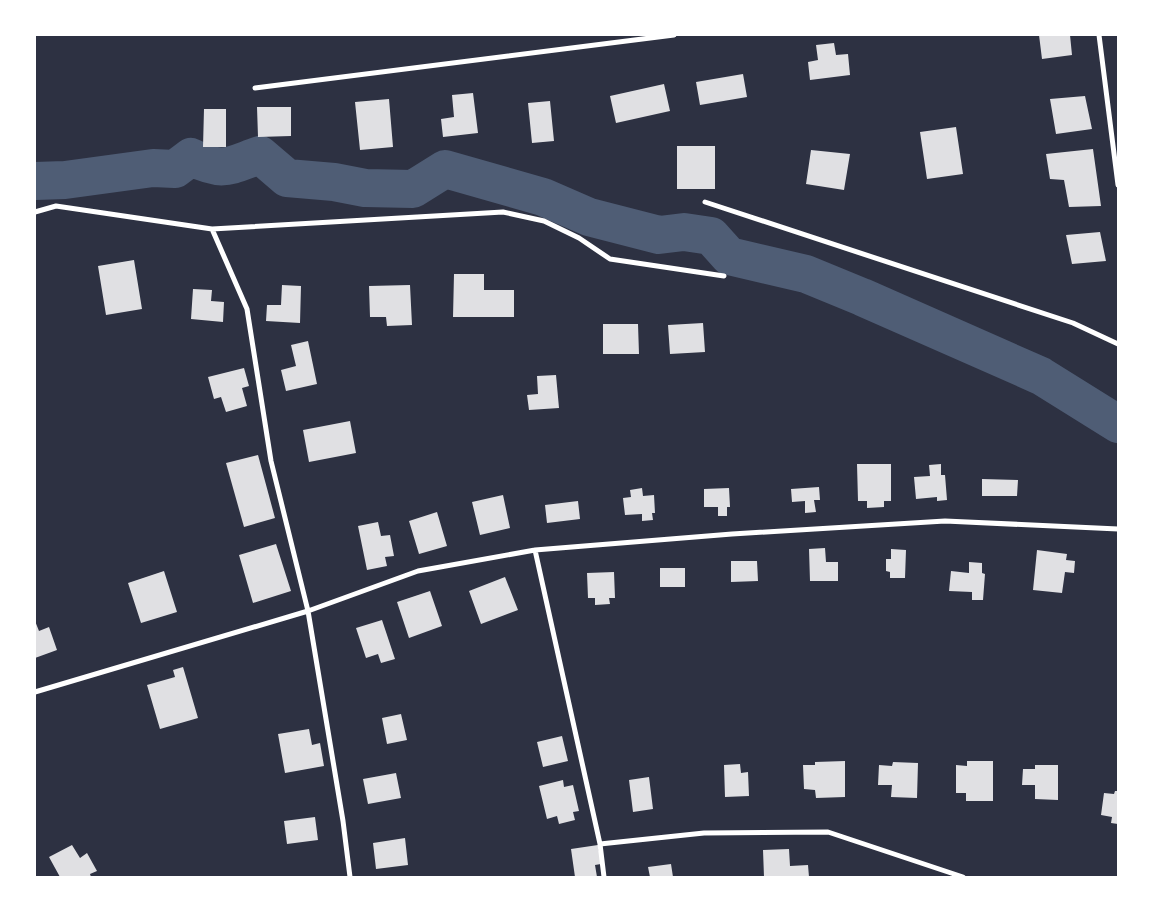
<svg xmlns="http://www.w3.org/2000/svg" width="1153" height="912" viewBox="0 0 1153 912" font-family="'Roboto Condensed',sans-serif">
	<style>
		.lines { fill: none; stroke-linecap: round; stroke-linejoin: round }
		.river { stroke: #4f5d75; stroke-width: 38 }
		.building { fill: #e0e0e3 }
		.minor { stroke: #fff; stroke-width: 5 }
	</style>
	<rect width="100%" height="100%" fill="#2d3142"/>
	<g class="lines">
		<path class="river" d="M 35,181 L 65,180 L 153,168 L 175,169 L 191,157 C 224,173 228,166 260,155 L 287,178 L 334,182 L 365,188 L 413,189 L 445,169 L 543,197 L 589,217 L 659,235 L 684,232 L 711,236 L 729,256 L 806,274 L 862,297 L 1041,376 L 1118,424"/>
	</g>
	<path class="building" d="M 1039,35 L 1070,35 L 1072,55 L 1042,59 Z
		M 834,43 L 836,55 L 848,54 L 850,75 L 810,80 L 808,62 L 818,60 L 816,45 Z
		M 743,74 L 747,97 L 700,105 L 696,82 Z
		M 664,84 L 670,111 L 616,123 L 610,96 Z
		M 473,93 L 478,133 L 443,137 L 441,119 L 454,117 L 452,95 Z
		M 1085,96 L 1092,129 L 1056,134 L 1050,99 Z
		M 389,99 L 393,147 L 360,150 L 355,102 Z
		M 550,101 L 554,141 L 532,143 L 528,103 Z
		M 257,107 L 291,107 L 291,136 L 258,137 Z
		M 204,109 L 226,109 L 226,147 L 203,147 Z
		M 956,127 L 963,174 L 927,179 L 920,132 Z
		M 677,146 L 715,146 L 715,189 L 677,189 Z
		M 1093,149 L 1101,206 L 1069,207 L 1064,180 L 1050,179 L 1046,154 Z
		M 811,150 L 850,154 L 844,190 L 806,184 Z
		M 1100,232 L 1106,261 L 1072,264 L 1066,235 Z
		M 134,260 L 142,309 L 106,315 L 98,266 Z
		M 454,274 L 484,274 L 484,290 L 514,290 L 514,317 L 453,317 Z
		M 282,285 L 301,286 L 300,323 L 266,321 L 267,305 L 281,305 Z
		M 410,285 L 412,325 L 387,326 L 386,317 L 370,317 L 369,286 Z
		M 193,289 L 212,290 L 211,301 L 224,302 L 223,322 L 191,319 Z
		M 703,323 L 705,352 L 670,354 L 668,325 Z
		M 603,324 L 638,324 L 639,354 L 603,354 Z
		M 308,341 L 317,384 L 286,391 L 281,370 L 296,366 L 291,345 Z
		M 244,368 L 249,386 L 242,388 L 247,406 L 226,412 L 221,397 L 214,399 L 208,377 Z
		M 556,375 L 559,408 L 529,410 L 527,395 L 538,394 L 537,376 Z
		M 350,421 L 356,453 L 309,462 L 303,430 Z
		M 258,455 L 275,518 L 244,527 L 226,463 Z
		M 857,464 L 891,464 L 891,501 L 884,501 L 884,507 L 867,508 L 867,501 L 858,501 Z
		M 941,464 L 941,475 L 945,475 L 947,500 L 937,501 L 937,497 L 916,499 L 914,477 L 930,476 L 929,465 Z
		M 982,479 L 1018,480 L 1017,496 L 982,496 Z
		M 819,487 L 820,500 L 814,500 L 816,512 L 805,513 L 805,501 L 792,502 L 791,489 Z
		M 642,488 L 643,496 L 654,495 L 655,513 L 652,513 L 653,520 L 642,521 L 642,514 L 625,515 L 623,498 L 631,497 L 630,490 Z
		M 729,488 L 730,507 L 727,507 L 727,516 L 718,516 L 718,507 L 704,507 L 704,489 Z
		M 503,495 L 510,528 L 480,535 L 472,502 Z
		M 578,501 L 580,519 L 547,523 L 545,505 Z
		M 437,512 L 447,546 L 419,554 L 409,521 Z
		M 378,522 L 381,536 L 390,535 L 394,556 L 385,557 L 387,566 L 367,570 L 358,526 Z
		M 276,544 L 291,591 L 253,603 L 239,555 Z
		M 825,548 L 826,562 L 838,562 L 838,581 L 810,581 L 809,549 Z
		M 891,549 L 906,550 L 905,578 L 890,578 L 890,572 L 886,571 L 886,559 L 891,559 Z
		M 1037,550 L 1067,554 L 1066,560 L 1075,561 L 1074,573 L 1065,572 L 1062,593 L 1033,590 Z
		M 731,561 L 757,561 L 758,581 L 731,582 Z
		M 969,562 L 982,563 L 982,573 L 985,574 L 983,600 L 972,600 L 972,592 L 949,591 L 951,571 L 969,573 Z
		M 660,568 L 685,568 L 685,587 L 660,587 Z
		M 164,571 L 177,612 L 141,623 L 128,583 Z
		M 614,572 L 615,598 L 609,598 L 610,604 L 595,605 L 595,598 L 588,598 L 587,573 Z
		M 505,577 L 518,610 L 481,624 L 469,591 Z
		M 430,591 L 442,626 L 409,638 L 397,602 Z
		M 382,620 L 395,659 L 381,663 L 378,654 L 366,658 L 356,628 Z
		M 35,621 L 39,631 L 49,627 L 57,650 L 35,658 Z
		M 183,667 L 198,718 L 160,729 L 147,685 L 175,677 L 173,670 Z
		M 401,714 L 407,740 L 387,744 L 382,718 Z
		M 309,729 L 312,745 L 320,743 L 324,766 L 285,773 L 278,734 Z
		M 562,736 L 568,761 L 543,767 L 537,742 Z
		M 845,761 L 845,797 L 816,798 L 815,790 L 804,789 L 803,765 L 815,765 L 815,762 Z
		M 967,761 L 993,761 L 993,801 L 966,801 L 966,793 L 956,793 L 956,765 L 967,766 Z
		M 893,762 L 918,763 L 917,798 L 891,797 L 892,785 L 878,785 L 879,765 L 892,766 Z
		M 740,764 L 741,773 L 748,772 L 749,796 L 725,797 L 724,765 Z
		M 1035,765 L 1058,765 L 1058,800 L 1035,799 L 1035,785 L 1022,785 L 1023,769 L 1035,769 Z
		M 396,773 L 401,798 L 368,804 L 363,779 Z
		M 649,777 L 653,809 L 633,812 L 629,780 Z
		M 563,780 L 564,787 L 573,785 L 579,811 L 573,812 L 575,820 L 559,824 L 557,816 L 547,819 L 539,786 Z
		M 1115,791 L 1118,791 L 1118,824 L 1111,823 L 1112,817 L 1101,815 L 1104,793 L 1114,794 Z
		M 315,817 L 318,840 L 287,844 L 284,821 Z
		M 405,838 L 408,865 L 376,869 L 373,843 Z
		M 72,845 L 80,858 L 87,853 L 97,871 L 90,874 L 91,877 L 60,877 L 49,857 Z
		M 598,845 L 601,864 L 595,865 L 597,877 L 575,877 L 571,849 Z
		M 789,849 L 790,866 L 808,865 L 809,877 L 764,877 L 763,850 Z
		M 671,864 L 673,877 L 650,877 L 648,867 Z"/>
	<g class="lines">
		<path class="minor" d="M 1099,35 L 1118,185
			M 255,88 L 674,35
			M 705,202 L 1073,323 L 1118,344
			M 35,212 L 56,206 L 212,229 L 503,212 L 544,221 L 579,238 L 610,259 L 724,276
			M 212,229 L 247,309 L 271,461 L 308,611 L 343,821 L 350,877
			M 535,550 L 600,844 L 604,877
			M 35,692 L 308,611 L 418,571 L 535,550 L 732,534 L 945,521 L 1118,529
			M 600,844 L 704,833 L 828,832 L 963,877"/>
	</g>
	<rect width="1153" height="912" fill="none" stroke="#ffffff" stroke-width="72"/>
</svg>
